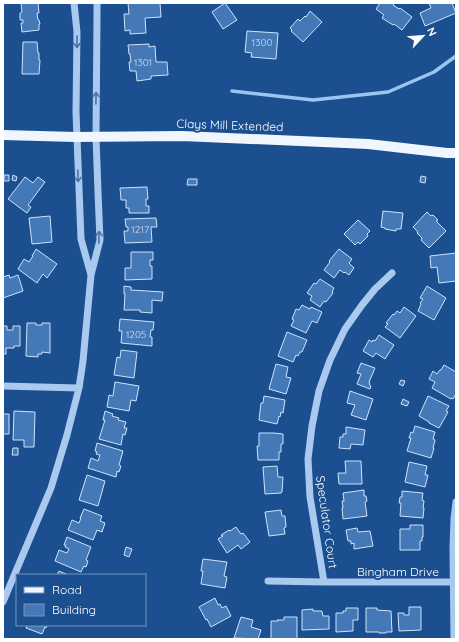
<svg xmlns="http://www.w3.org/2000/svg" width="459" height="642" viewBox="0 0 459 642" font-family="Quicksand,sans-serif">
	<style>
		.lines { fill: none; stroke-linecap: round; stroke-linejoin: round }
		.stream { stroke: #9cc4f0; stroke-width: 3.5 }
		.building { fill: #4478b7; stroke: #cfe3fa }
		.minor { stroke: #a9c9ee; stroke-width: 7 }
		.major { stroke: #f0f6ff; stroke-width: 10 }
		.oneway { stroke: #4674ac }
		.labels { text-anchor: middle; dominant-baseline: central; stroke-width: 4; stroke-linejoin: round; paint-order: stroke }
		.number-label { font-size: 10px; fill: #d0dded }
		.street-label { font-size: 12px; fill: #fff; stroke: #1b4f8f }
	</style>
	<rect width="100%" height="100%" fill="#1b4f8f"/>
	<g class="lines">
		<path class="stream" d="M 232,91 L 313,100 L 388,92 L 434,72 L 456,56"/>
	</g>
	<path class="building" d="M 21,3 L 38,3 L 39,13 L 37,13 L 38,20 L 39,20 L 40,24 L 39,24 L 39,30 L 22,32 L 21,23 L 23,23 L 23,20 L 20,20 L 20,13 L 22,12 Z
		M 128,3 L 160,3 L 161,17 L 145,18 L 146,33 L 130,34 L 130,30 L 125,31 L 124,14 L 129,14 Z
		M 225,3 L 237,20 L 223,29 L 212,12 Z
		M 380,3 L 393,3 L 394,4 L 393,5 L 399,9 L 400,8 L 412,17 L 402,30 L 394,24 L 393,25 L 382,18 L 384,15 L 376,9 Z
		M 429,3 L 452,3 L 456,13 L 425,26 L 420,13 L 431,8 Z
		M 310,11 L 322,22 L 303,42 L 291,31 L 292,30 L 290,28 L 298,19 L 300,21 L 305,16 L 306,17 Z
		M 247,31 L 278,33 L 276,59 L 251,57 L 252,53 L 245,52 Z
		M 23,42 L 37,42 L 38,53 L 39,53 L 39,60 L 40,60 L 39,74 L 22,74 Z
		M 149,44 L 149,47 L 155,46 L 156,62 L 167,62 L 168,75 L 151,76 L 151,79 L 137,81 L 136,71 L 130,71 L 129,62 L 131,62 L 130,54 L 129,54 L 128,45 Z
		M 4,175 L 9,175 L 9,181 L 4,181 Z
		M 13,175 L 17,177 L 16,181 L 12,180 Z
		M 421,176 L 426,177 L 425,183 L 420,182 Z
		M 25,177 L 33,183 L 38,177 L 45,182 L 28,205 L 31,207 L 27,213 L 8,199 Z
		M 188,179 L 197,179 L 197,185 L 187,185 Z
		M 147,187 L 148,199 L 146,199 L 146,206 L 149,206 L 149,213 L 129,213 L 129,208 L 126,208 L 126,200 L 121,200 L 120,188 Z
		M 383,211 L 403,213 L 401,229 L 396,229 L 396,231 L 385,229 L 385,228 L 381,227 Z
		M 427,212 L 431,216 L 433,215 L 438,220 L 436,221 L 446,231 L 429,248 L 421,240 L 422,238 L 417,233 L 418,232 L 413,227 Z
		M 50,216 L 52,242 L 32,244 L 29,218 Z
		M 156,218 L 157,227 L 151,227 L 152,242 L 125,243 L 124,231 L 128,231 L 128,227 L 126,227 L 125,219 Z
		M 358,220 L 370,231 L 367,234 L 368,236 L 360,244 L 358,242 L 355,245 L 344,234 Z
		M 36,249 L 57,264 L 47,278 L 43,274 L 37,283 L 18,269 L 24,259 L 29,262 L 33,256 L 32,256 Z
		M 339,249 L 352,259 L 349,263 L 354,268 L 349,275 L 345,272 L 344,273 L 340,270 L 334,278 L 324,270 L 330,262 L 329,261 Z
		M 131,252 L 153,252 L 153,260 L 150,260 L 150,266 L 152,266 L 152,279 L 125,280 L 125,268 L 131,268 Z
		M 456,253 L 456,281 L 439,283 L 437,267 L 431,268 L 430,256 Z
		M 9,275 L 10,278 L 18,275 L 23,291 L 3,298 L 3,277 Z
		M 320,279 L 334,288 L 332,292 L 333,293 L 326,302 L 324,301 L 320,307 L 310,300 L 312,296 L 307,293 L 314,283 L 316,284 Z
		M 124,286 L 131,287 L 131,290 L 163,292 L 162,301 L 152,300 L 152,313 L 140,312 L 140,310 L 124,310 L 125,294 L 124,294 Z
		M 427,286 L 446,298 L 434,320 L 418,311 L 421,304 L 420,303 L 423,299 L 420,298 Z
		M 302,305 L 310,309 L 311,307 L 322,312 L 317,323 L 312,321 L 306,333 L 291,326 L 294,320 L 292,319 L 296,309 L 299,310 Z
		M 404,307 L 416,316 L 400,338 L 385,327 L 388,324 L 386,323 L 393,314 L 394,315 L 397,311 L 400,313 Z
		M 120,319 L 154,322 L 153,330 L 151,330 L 150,337 L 152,337 L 152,346 L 121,343 L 122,331 L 119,331 Z
		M 27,323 L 36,323 L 36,325 L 42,325 L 42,323 L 50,323 L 50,353 L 42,352 L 42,354 L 38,354 L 38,357 L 26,356 Z
		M 3,326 L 7,326 L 7,330 L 13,330 L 13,326 L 20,326 L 20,346 L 14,346 L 14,348 L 6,348 L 6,354 L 3,354 Z
		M 287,332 L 307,340 L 302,352 L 300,352 L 298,356 L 296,355 L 293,362 L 278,356 Z
		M 379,335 L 394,345 L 385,359 L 376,353 L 373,357 L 363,351 L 369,340 L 372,342 L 373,340 L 375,341 Z
		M 121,350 L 137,352 L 134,378 L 114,375 L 117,357 L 120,358 Z
		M 361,363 L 375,368 L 369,382 L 370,382 L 369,384 L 371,386 L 370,389 L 357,384 L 361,374 L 357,373 Z
		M 276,364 L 288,367 L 286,377 L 291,378 L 286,394 L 269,389 Z
		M 444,365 L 456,372 L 456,394 L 453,399 L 451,398 L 451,399 L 432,388 L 435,382 L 429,379 L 433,371 L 437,374 L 440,370 L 441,370 Z
		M 401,380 L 405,381 L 403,386 L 399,384 Z
		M 115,382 L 139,386 L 136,401 L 131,400 L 129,411 L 107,407 L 109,395 L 113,396 Z
		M 350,391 L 373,399 L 366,420 L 351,415 L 355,405 L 347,403 Z
		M 264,396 L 285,400 L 283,413 L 281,412 L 280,417 L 279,416 L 277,424 L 259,420 L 261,403 L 263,403 Z
		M 428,396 L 449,406 L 446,411 L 448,412 L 439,428 L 429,423 L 429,422 L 419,416 Z
		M 403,399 L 409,402 L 407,406 L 401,404 Z
		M 14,411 L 35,412 L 34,447 L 24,447 L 24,440 L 13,440 Z
		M 105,411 L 113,414 L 112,416 L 119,418 L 118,420 L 126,422 L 124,428 L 127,428 L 125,435 L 123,434 L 121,445 L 99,439 L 105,420 L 103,420 Z
		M 3,414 L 9,414 L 9,434 L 3,434 Z
		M 415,426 L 435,432 L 433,439 L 435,440 L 433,448 L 434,448 L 431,458 L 407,451 L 411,438 L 409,438 L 411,432 L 413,433 Z
		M 346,427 L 365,430 L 363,445 L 351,444 L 350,449 L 339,448 L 340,437 L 343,437 L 343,434 L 346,434 Z
		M 259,433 L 274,433 L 283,434 L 283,444 L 281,444 L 281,452 L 279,452 L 279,460 L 258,460 L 257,446 L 259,446 Z
		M 97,443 L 123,451 L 119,465 L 121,466 L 119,472 L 117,471 L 116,477 L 88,468 L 91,458 L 98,461 L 100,455 L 96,454 L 97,452 L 95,451 Z
		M 13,448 L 18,448 L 18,455 L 12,455 Z
		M 345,461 L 361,461 L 362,484 L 339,484 L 338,473 L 346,473 Z
		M 409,462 L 427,466 L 425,475 L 428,475 L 425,487 L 405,482 Z
		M 277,466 L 278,477 L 283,477 L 282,492 L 281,492 L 281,493 L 265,494 L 263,467 Z
		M 87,475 L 105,481 L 98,506 L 79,500 Z
		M 364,490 L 364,496 L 366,496 L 367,501 L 365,502 L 367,516 L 343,519 L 342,508 L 343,508 L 342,501 L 344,501 L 343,493 Z
		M 402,491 L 423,493 L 422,500 L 424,501 L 423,508 L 424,508 L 423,518 L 400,516 L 401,503 L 399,503 L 400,497 L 402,497 Z
		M 84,509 L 102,516 L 100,521 L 105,523 L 102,532 L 97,530 L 93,540 L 68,530 L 72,520 L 79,523 L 81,518 L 80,518 Z
		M 281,510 L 282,516 L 285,516 L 286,527 L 284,528 L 285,534 L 269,536 L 265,512 Z
		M 410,525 L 423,525 L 423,537 L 422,537 L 422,541 L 420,541 L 420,550 L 400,550 L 400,529 L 410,529 Z
		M 236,527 L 241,534 L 243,533 L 250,542 L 241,549 L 238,545 L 227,553 L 218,539 L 223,536 L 221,535 L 229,530 L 230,531 Z
		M 357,528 L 358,532 L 370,531 L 373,546 L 354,549 L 354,543 L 351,544 L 351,541 L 348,541 L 346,530 Z
		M 67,537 L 91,547 L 86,560 L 88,561 L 86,567 L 84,566 L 81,572 L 55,561 L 59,550 L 67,553 L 69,549 L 65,547 L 66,545 L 64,545 Z
		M 126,547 L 132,549 L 129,557 L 124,555 Z
		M 203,559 L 227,562 L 224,576 L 227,577 L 225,588 L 201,584 L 203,571 L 201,571 Z
		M 59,571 L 68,575 L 57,575 Z
		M 215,598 L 218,605 L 220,604 L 222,608 L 226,606 L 231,616 L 211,627 L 207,619 L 206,620 L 199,607 Z
		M 409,607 L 421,607 L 421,630 L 399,631 L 398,613 L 404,613 L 404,615 L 409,615 Z
		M 346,608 L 358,608 L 358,620 L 353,620 L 353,631 L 336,632 L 336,613 L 343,613 L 343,611 L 346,611 Z
		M 366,608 L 377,608 L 377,610 L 391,611 L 392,632 L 386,632 L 386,633 L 379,633 L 379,632 L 366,632 Z
		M 313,609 L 313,611 L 322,611 L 323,616 L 329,616 L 329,629 L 302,630 L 302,610 Z
		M 241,617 L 253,620 L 251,627 L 261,630 L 258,639 L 234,638 Z
		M 284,617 L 297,617 L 297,639 L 271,639 L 271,621 L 278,621 L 277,620 L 284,620 Z
		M 27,625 L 47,625 L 46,628 L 45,627 L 42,634 L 26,628 Z"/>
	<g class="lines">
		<path class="minor" d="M 74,3 L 77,32 L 76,112 L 81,239 L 91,275
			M 3,386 L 79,388
			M 268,581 L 324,582 L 456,582
			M 324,582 L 310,497 L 308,459 L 312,426 L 319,391 L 330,360 L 345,329 L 362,305 L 375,289 L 392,273
			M 3,602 L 51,488 L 67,435 L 79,388 L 83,361 L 91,275 L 100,240 L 98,192 L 96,137 L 97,18 L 97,3
			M 454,639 L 453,548 L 454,519 L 456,502"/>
		<path class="major" d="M 3,135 L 76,137 L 182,136 L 368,144 L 447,153 L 456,153"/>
	</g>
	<defs><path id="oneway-shaft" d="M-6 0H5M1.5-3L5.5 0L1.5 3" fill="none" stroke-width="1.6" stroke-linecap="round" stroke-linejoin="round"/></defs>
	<g class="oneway">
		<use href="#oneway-shaft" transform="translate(77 42) rotate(91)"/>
		<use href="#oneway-shaft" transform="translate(96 98) rotate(-89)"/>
		<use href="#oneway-shaft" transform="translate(78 176) rotate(88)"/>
		<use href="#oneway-shaft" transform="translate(99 237) rotate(-88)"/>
	</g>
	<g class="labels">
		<g class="number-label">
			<text x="262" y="42">1300</text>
			<text x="143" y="62">1301</text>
			<text x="140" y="229">1217</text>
			<text x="136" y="334">1205</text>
		</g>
		<g class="street-label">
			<text transform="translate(230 125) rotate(2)">Clays Mill Extended</text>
			<text transform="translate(327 522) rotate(82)">Speculator Court</text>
			<text x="398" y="571">Bingham Drive</text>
		</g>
	</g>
	<rect width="459" height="642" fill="none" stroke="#ffffff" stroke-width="8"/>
	<rect x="16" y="574" width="130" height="52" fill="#1b4f8f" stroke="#7695bc"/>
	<rect x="24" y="587" width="20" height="6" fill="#f0f6ff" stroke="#7695bc"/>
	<text x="52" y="594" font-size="12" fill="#ffffff">Road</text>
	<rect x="24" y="604" width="20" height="12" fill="#4478b7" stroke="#7695bc"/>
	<text x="52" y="614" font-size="12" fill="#ffffff">Building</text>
	<g transform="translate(423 36) rotate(64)" stroke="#1b4f8f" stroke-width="3" paint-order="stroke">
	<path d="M0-3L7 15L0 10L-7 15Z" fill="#ffffff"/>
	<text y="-6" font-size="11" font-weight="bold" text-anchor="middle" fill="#ffffff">N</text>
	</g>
</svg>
